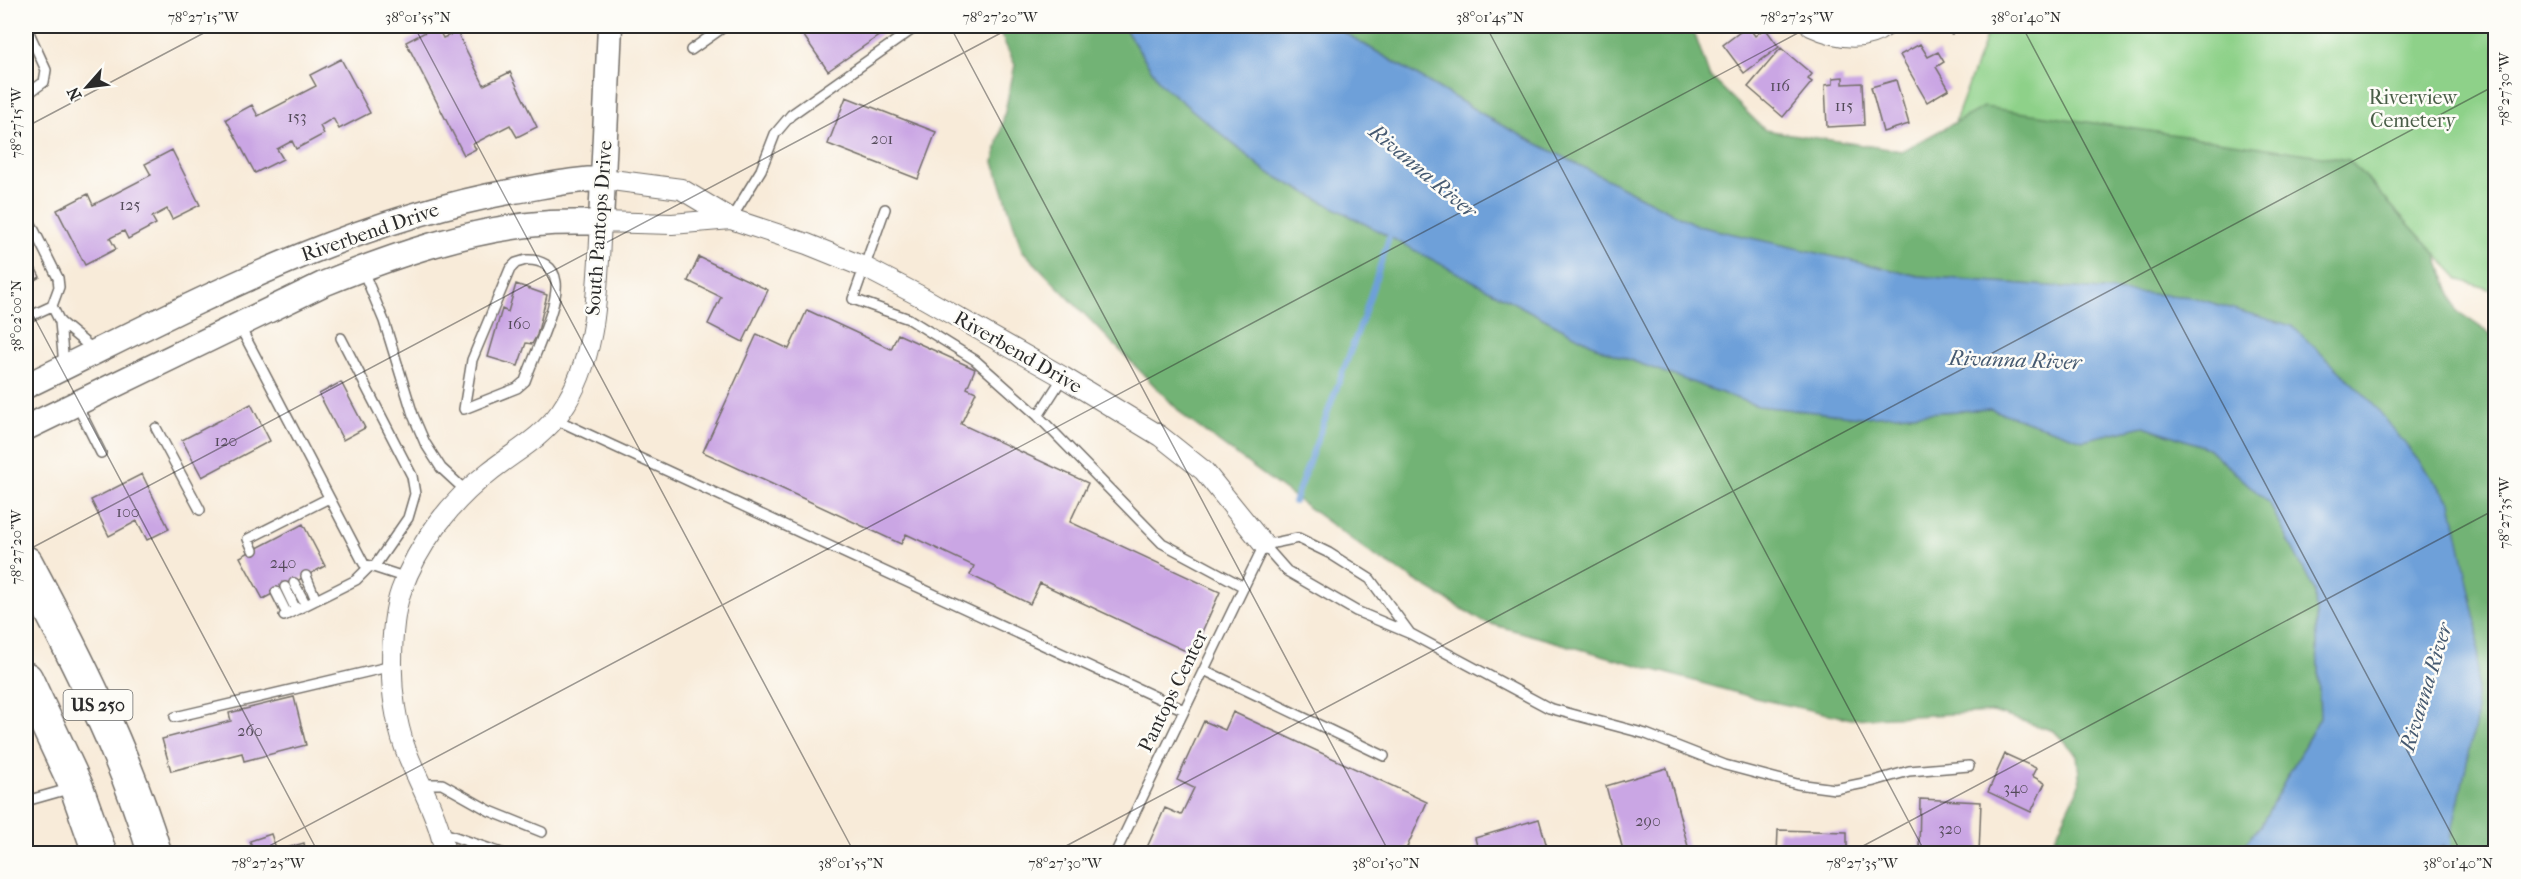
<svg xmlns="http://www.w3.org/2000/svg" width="2521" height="879" viewBox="0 0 2521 879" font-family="'IM FELL French Canon',serif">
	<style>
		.green { fill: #8ed189; stroke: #5c7e5a; stroke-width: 1.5 }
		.forest { fill: #72b375; stroke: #4e6f50; stroke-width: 1.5 }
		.water { fill: #6ea0d9; stroke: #4c6682; stroke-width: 1.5 }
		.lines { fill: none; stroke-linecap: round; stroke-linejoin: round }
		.stream { stroke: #6ea0d9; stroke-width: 6 }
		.building { fill: #caa6e4 }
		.service-casing { stroke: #736e68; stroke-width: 12 }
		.minor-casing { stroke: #736e68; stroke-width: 22 }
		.tertiary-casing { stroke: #736e68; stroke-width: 27 }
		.trunk-casing { stroke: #736e68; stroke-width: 36 }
		.service { stroke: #fff; stroke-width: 9 }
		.minor { stroke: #fff; stroke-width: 20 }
		.tertiary { stroke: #fff; stroke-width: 24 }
		.trunk { stroke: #fff; stroke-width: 33 }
		.ticks { fill: none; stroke: #2b2b2b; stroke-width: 1.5; stroke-opacity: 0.45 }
		.labels { text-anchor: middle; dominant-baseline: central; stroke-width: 5; stroke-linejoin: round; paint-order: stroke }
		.number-label { font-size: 16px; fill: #534a59 }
		.shield { fill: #fdfcf7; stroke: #6a6a68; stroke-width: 1.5 }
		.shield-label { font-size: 18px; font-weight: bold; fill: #2b2b2b }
		.park-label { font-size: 20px; fill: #495d47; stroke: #fdfcf7 }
		.street-label { font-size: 20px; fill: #2b2b2b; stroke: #fdfcf7 }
		.water-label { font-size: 21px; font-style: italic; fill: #465a71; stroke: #fdfcf7 }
		.neatline { fill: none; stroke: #2b2b2b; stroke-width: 2 }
		.ticks-label { font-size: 15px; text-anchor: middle; fill: #2b2b2b }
	</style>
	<rect width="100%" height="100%" fill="#fdfcf7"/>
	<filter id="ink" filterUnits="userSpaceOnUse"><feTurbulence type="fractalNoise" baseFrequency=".0167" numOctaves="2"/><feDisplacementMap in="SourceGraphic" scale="12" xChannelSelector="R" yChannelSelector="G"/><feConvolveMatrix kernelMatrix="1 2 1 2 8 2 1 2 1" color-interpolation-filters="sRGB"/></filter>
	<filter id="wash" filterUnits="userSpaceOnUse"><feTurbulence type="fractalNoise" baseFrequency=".008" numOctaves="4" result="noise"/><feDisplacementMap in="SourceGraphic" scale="24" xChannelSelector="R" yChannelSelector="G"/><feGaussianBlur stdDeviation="1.35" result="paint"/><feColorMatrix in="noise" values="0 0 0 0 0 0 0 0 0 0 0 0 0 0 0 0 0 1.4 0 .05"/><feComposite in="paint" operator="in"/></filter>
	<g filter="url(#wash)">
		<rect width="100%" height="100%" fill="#f8ebd9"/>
		<path class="green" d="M 1990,26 L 2495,26 L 2495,291 L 2460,280 L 2349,160 L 1942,157 Z"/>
		<path class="forest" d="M 997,26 L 1123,26 L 1161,84 L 1267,172 L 1605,351 L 1758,406 L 1861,417 L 1990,409 L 2083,440 L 2144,426 L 2208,448 L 2269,503 L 2315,591 L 2320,717 L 2261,825 L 2237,853 L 2048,853 L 2080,784 L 2077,755 L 2054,731 L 1993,712 L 1851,719 L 1755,698 L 1484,622 L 1373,555 L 1186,418 L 1022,250 L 994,162 L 1015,65 Z
			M 1333,26 L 1692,26 L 1709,75 L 1765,130 L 1902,151 L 1984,107 L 2349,160 L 2436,254 L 2457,311 L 2495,337 L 2495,853 L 2438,853 L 2451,836 L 2192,297 L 1919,276 L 1698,226 L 1501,125 Z"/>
		<path class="water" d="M 1123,26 L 1333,26 L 1501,125 L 1698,226 L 1918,276 L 2192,297 L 2292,326 L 2372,402 L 2451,502 L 2478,630 L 2476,721 L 2451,836 L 2438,853 L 2237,853 L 2261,825 L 2320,717 L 2315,591 L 2269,503 L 2208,448 L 2144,426 L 2083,440 L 1990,409 L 1861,417 L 1758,406 L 1605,351 L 1267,172 L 1161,84 Z"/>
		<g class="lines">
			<path class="stream" d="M 1294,502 L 1363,318 L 1389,238
				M 2445,834 L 2447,840 L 2447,854"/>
		</g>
		<g id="blocks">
			<path class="building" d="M 437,26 L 443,38 L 457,32 L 484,85 L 510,72 L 537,127 L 517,137 L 510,125 L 473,144 L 476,149 L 464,155 L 406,42 Z
				M 797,26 L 893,26 L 828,71 Z
				M 1748,26 L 1755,36 L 1765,28 L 1779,47 L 1744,73 L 1723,45 Z
				M 1932,26 L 1965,26 L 1963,32 L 1953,29 L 1952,34 L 1931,27 Z
				M 1920,44 L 1928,57 L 1938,52 L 1944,62 L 1936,67 L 1949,89 L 1927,102 L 1900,55 Z
				M 1781,48 L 1812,74 L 1808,79 L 1812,82 L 1783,117 L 1748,87 Z
				M 341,59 L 370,113 L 339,129 L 333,118 L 320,126 L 324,134 L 296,149 L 292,141 L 277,149 L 283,159 L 255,173 L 226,119 L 252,105 L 258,116 L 316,86 L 310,75 Z
				M 1843,77 L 1843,84 L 1862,83 L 1864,125 L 1827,127 L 1825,85 L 1833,84 L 1833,78 Z
				M 1896,80 L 1909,124 L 1883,132 L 1871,87 Z
				M 846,97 L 936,132 L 918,179 L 828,144 Z
				M 172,150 L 200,205 L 172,219 L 167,209 L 152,217 L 156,224 L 128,239 L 124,231 L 110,238 L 116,249 L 85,265 L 57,210 L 88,194 L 93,205 L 151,175 L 145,164 Z
				M 30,257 L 40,277 L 26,285 L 26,260 Z
				M 699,257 L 768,290 L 743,342 L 708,324 L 721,297 L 688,281 Z
				M 516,284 L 547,295 L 537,335 L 532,344 L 526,343 L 518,366 L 488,357 L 502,309 L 508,312 Z
				M 807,310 L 891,349 L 898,334 L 975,369 L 967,388 L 976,392 L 961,424 L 1088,483 L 1070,522 L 1220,592 L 1192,654 L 1040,583 L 1030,604 L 970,575 L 974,566 L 906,534 L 901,544 L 703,452 L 757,334 L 789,349 Z
				M 341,382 L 365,428 L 343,440 L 319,394 Z
				M 251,404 L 270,441 L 202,477 L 182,440 Z
				M 142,474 L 169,529 L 147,540 L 137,521 L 109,536 L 91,500 Z
				M 303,524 L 325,566 L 263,599 L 240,557 Z
				M 294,697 L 306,745 L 244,761 L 242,753 L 171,771 L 162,739 L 231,721 L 229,713 Z
				M 1233,712 L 1427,802 L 1404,854 L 1144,854 L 1165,808 L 1181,815 L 1194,788 L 1177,780 L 1204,721 L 1225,730 Z
				M 2005,754 L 2036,768 L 2032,776 L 2045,783 L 2031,812 L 1988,792 Z
				M 1667,768 L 1690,854 L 1624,854 L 1606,786 Z
				M 1920,799 L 1981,802 L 1979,854 L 1919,854 Z
				M 1539,819 L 1549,854 L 1479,854 L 1475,838 Z
				M 1778,830 L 1847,832 L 1847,854 L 1777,854 Z
				M 271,834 L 277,851 L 304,843 L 306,854 L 254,854 L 250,841 Z"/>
		</g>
	</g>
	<g filter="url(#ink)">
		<use href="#blocks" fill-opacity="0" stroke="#736e68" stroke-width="1.5"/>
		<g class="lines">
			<defs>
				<path id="service" d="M 26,26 L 46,70 L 44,82 L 26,95
					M 691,50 L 725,26
					M 885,209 L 853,299 L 909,319 L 975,360 L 1038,416 L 1162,543 L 1244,587
					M 26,214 L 58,278 L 59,287 L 52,306
					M 731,219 L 761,170 L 775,134 L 791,115 L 917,26
					M 526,260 C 540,259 554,266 556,282 C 559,304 533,358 525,381 L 517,388 L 464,409 L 472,360 L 510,269 L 516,263 Z
					M 363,271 L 384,321 L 413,415 L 425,443 L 441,468 L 467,492
					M 26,318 L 52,306 L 60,322
					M 239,325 L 364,564 L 407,578
					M 341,338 L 412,476 L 415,494 L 408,518 L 374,567
					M 64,365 L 60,322 L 94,350
					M 77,405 L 101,453
					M 1038,416 L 1063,377
					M 555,419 L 1184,710
					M 156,428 L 200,510
					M 1264,545 L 1287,571 L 1356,611 L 1411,634 L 1549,708 L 1646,734 L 1725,765 L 1797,784 L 1835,789 L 1874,781 L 1909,771 L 1969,766
					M 1264,545 L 1298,538 L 1329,553 L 1370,579 L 1409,632
					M 253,550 L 248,539 L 329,498
					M 306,576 L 316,600
					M 294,583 L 306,605
					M 285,587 L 296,610
					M 276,592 L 287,614
					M 284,616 L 356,580 L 370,566
					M 1204,670 L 1384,756
					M 175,717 L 392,666
					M 422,784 L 442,784 L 490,811 L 542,832
					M 26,801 L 72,788
					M 441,832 L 504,854
					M 1115,854 L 1264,545"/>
				<path id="minor" d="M 1811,26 C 1835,37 1863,43 1886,26
					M 604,179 L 681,189 L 731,219 L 807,244 L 864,267 L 920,296 L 1063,377 L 1160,436 L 1204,471 L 1264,545
					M 445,854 C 439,815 418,783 405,748 C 396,722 391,690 392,663 C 392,640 393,613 401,591 C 418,544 450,502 489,472 C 514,452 542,438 561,411 C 599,356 597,286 601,222 L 672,224 L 731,219"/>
				<path id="tertiary" d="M 26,386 C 185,309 338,223 514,191 C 546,186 572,179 604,179
					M 26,428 L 323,284 C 395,255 472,228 550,223 C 567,222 584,223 601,222 L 610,26"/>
				<path id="trunk" d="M 26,563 C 76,657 124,751 155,854
					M 26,679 L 76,786 L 100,854"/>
			</defs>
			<use href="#service" class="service-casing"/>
			<use href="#minor" class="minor-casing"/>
			<use href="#tertiary" class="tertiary-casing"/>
			<use href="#trunk" class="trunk-casing"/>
			<use href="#service" class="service"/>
			<use href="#minor" class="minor"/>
			<use href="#tertiary" class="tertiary"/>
			<use href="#trunk" class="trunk"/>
		</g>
	</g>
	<path class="ticks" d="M 414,26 L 855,854M 950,26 L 1390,854M 1486,26 L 1926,854M 2022,26 L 2462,854M 26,127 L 217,26M 26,302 L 319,854M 26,551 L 1014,26M 254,854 L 1811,26M 1051,854 L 2496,85M 1848,854 L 2496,509"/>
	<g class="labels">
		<g class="number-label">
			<text x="1780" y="85">116</text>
			<text x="1844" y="105">115</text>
			<text x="297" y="116">153</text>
			<text x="882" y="138">201</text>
			<text x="130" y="204">125</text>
			<text x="519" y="323">160</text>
			<text x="226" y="440">120</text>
			<text x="128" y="511">100</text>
			<text x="283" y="562">240</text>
			<text x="250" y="730">260</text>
			<text x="2016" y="787">340</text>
			<text x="1648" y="820">290</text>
			<text x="1950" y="828">320</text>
		</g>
		<rect class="shield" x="63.5" y="690" width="69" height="30" rx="4.5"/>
		<g class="shield-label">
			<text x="98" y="705">US 250</text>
		</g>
		<g class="park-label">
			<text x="2413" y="97">Riverview<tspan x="2413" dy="23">Cemetery</tspan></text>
		</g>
		<g class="street-label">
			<text transform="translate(599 228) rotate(-86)">South Pantops Drive</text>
			<text transform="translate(370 232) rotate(-19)">Riverbend Drive</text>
			<text transform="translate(1018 352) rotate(30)">Riverbend Drive</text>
			<text transform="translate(1173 691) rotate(-64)">Pantops Center</text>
		</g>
		<g class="water-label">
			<text transform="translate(1423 171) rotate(40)">Rivanna River</text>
			<text transform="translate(2015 360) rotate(2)">Rivanna River</text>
			<text transform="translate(2426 687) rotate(-73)">Rivanna River</text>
		</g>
	</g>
	<rect width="2521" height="879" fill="none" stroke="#fdfcf7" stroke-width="66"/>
	<g transform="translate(87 87) rotate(242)" stroke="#fdfcf7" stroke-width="4.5" paint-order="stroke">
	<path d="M0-4.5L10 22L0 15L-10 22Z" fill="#2b2b2b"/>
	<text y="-9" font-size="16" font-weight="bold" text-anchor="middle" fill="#2b2b2b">N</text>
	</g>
	<rect x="33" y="33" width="2455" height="813" class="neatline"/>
	<g class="ticks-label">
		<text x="203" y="22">78°27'15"W</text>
		<text x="418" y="22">38°01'55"N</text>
		<text x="1000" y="22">78°27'20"W</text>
		<text x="1490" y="22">38°01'45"N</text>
		<text x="1797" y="22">78°27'25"W</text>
		<text x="2026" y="22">38°01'40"N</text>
		<text transform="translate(2504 89) rotate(-90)" y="5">78°27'30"W</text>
		<text transform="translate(16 123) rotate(-90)" y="5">78°27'15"W</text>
		<text transform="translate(16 316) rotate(-90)" y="5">38°02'00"N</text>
		<text transform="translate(2504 513) rotate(-90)" y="5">78°27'35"W</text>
		<text transform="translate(16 547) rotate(-90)" y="5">78°27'20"W</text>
		<text x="268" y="868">78°27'25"W</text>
		<text x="851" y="868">38°01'55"N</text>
		<text x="1065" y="868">78°27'30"W</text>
		<text x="1386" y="868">38°01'50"N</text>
		<text x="1862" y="868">78°27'35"W</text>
		<text x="2458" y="868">38°01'40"N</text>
	</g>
</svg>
